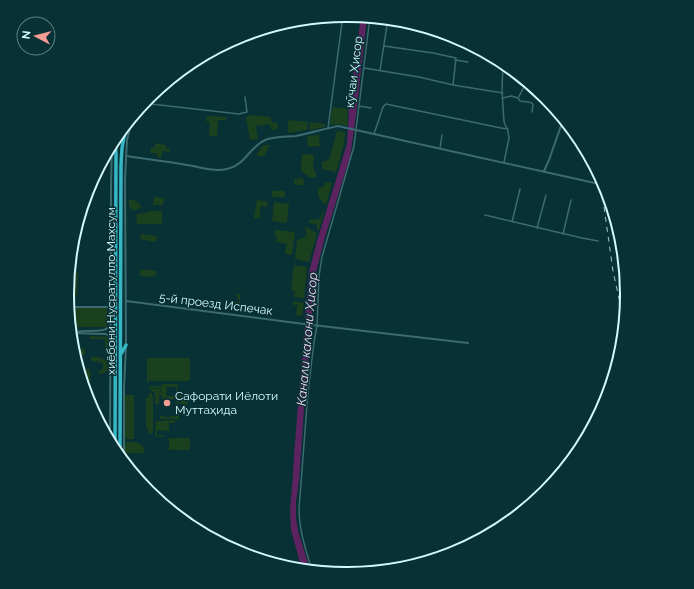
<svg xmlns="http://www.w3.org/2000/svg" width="694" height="589" viewBox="0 0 694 589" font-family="Raleway,sans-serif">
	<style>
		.green { fill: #1b401d }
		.water { fill: #5c2360 }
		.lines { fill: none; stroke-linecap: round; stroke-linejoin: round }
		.minor { stroke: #3b6b70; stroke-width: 1.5 }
		.tertiary { stroke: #3b6b70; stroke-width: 2 }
		.trunk { stroke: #36b6c4; stroke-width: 3.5 }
		.rail { stroke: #a3c7cb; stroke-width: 1; stroke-dasharray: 5 5; stroke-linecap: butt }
		.poi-dot { fill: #f59c94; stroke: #083135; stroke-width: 1.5 }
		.labels { text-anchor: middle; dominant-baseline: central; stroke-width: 3; stroke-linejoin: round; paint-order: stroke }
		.street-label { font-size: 12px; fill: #d5f8fc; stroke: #083135 }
		.poi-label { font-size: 12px; fill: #d5f8fc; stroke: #083135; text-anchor: start }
		.water-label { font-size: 13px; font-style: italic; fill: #f6d5f7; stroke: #083135 }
		.rim { fill: none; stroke: #d5f8fc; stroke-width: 2 }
	</style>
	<rect width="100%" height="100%" fill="#083135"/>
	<path class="green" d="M 332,107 L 348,109 L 347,126 L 338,124 L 332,125 L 330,124 Z
		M 249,115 L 271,117 L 272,123 L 277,122 L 278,129 L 271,130 L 270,124 L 256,126 L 258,139 L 250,140 L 246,118 Z
		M 207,116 L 227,117 L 226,120 L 218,120 L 217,136 L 209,136 L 210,122 L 206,121 Z
		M 288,120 L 308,122 L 307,130 L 288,133 Z
		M 310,122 L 325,124 L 325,127 L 309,130 Z
		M 337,131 L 345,132 L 344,144 L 336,172 L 322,169 L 322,162 L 329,160 Z
		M 319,135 L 320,146 L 308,147 L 307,136 Z
		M 155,143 L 166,145 L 166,148 L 170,149 L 170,152 L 162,151 L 161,158 L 157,157 L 157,153 L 150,153 L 151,147 L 155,147 Z
		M 263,145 L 270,145 L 264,156 L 256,156 Z
		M 302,154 L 314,155 L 313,169 L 316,172 L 316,178 L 309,177 L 301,171 Z
		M 303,178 L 304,185 L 295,185 L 294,179 Z
		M 325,182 L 332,183 L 326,205 L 319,198 L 317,190 L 325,185 Z
		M 272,191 L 285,191 L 285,197 L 272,197 Z
		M 154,197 L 164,198 L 163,205 L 153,205 Z
		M 129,200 L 134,200 L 142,206 L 135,211 L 129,207 Z
		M 257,200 L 268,202 L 267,207 L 261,206 L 259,219 L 254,218 Z
		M 274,202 L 289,204 L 287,223 L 272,221 Z
		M 323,210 L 324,211 L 319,230 L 317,230 L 317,224 L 309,223 L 309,220 L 317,219 L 320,219 Z
		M 151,211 L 162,211 L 162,224 L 137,224 L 136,215 Z
		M 307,227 L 317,234 L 309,262 L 295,259 L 297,240 L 306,237 L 307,233 L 305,230 Z
		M 275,230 L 295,232 L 292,255 L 285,254 L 287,244 L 276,242 L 277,235 L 274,235 Z
		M 141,234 L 157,236 L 156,242 L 140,239 Z
		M 294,265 L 307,267 L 304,298 L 294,297 L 295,291 L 291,290 Z
		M 141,269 L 156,271 L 156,276 L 153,275 L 153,277 L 140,276 Z
		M 75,272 L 78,272 L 77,297 L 68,296 L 68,294 L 73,294 Z
		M 237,293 L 241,294 L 239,307 L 229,306 L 229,301 L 239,302 L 239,299 L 237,298 Z
		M 294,301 L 304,303 L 302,316 L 296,315 L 297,305 L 293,305 Z
		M 70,307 L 107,308 L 107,327 L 71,327 L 70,324 L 73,324 L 73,309 L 70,309 Z
		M 90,336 L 106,337 L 109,338 L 108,352 L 105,353 L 105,339 L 90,339 Z
		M 74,338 L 78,338 L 78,348 L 85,349 L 85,355 L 75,355 L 74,352 Z
		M 91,357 C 99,357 103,357 108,363 L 108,371 L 100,374 L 98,373 L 99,371 L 103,368 L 103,363 L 98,362 L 91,361 Z
		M 147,358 L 190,358 L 190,380 L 188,380 L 188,381 L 152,381 L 150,379 L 149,382 L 147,382 Z
		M 84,369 L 90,369 C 90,373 91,377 90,381 L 84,386 L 79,371 Z
		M 162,384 L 178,384 L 177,394 L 176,394 L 176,387 L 167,387 L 166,393 L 165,394 L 166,394 L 167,396 L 176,396 L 179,401 L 179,404 L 177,404 L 177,399 L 169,399 L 168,398 L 165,398 L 165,399 L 162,399 L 162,396 L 160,395 L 161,388 L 149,387 L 149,386 L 162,386 Z
		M 150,388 L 160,389 L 159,404 L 155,404 L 155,395 L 153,391 L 150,390 Z
		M 149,392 L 151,393 L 153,396 L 153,433 L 151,434 L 149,434 L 148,429 L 146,429 L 146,398 L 149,398 Z
		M 185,394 L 188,394 L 188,405 L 181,404 L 181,399 L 178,395 L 184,395 Z
		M 124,395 L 134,395 L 134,439 L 124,439 Z
		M 177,408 L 179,408 L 179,419 L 160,419 L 160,416 L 164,416 L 165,417 L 170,417 L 170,416 L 177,416 Z
		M 175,420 L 175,423 L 169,423 L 169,431 L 157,430 L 157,435 L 164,435 L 164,437 L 155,436 L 156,421 Z
		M 169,438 L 190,438 L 190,450 L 169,450 Z
		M 124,442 C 131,442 137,441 143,446 L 144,453 L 123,453 Z"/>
	<path class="water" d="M 361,16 L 367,17 L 355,123 L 350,157 L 325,237 L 316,272 L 305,394 L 299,480 L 296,502 L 296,518 L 298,531 L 310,570 L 302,570 L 291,530 L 290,509 L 293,476 L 294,456 L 299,392 L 309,272 L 317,241 L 347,144 L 349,109 Z"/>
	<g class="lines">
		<path class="minor" d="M 384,46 L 433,53 L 456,58 L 453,85
			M 455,60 L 468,62
			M 503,62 L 502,91 L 504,122 L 508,131 L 509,138 L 504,162
			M 364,68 L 419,77 L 453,85 L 503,93
			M 380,70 L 388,19
			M 502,70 L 511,69
			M 503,98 L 511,96 L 518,98 L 520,101 L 528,102 L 532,103 L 533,105 L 532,112
			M 518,98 L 524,87 L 533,87
			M 145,102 L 151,104
			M 142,106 L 151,104 L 239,114 L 247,112 L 245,97
			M 359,106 L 371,108
			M 328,128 L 343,15
			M 374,134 L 383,107 L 386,104 L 501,128 L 508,129
			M 440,148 L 442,135
			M 108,152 L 113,153
			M 485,215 L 582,238 L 598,241
			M 512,222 L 520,189
			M 537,228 L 546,195
			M 563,234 L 571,200
			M 312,571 C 306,550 299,530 299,509 L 308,392 L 314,342 L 317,326 L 319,276 L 322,257 L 354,146 L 370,17"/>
		<path class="tertiary" d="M 126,156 C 146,159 167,161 187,165 C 200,167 213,172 227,169 C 244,166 250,147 265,140 C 275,136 285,137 296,136 C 310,133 324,129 338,126 L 604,185
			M 544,171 L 549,160 L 563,120
			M 126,301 L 304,324 L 468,343
			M 69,307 L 108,307 L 111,306
			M 76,332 C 87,329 103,334 110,326
			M 71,333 L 106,334 L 109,336 L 110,338
			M 110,442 L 111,186 L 112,143
			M 124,461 L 124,388 L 126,345 L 125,179 L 127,140 L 132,118"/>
		<path class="trunk" d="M 115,139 L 116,154 L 115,450
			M 121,354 L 126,345
			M 120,457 L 121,165 L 122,148 L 126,126"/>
		<path class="rail" d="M 604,207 L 613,271 L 624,321"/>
	</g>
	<circle class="poi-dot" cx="167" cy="403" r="4"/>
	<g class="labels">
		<g class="street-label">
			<text transform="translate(354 72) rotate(-83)">кӯчаи Ҳисор</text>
			<text transform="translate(111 291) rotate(-90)">хиёбони Нусратулло Махсум</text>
			<text transform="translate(216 304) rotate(7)">5-й проезд Испечак</text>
		</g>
		<g class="poi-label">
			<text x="175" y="396">Сафорати Иёлоти<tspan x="175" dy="14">Муттаҳида</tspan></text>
		</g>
		<g class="water-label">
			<text transform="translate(307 339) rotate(-85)">Канали калони Ҳисор</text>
		</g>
	</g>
	<path d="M0 0H694V589H0ZM346 22H348A272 272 0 0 1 620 294V295A272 272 0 0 1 348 567H346A272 272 0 0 1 74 295V294A272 272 0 0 1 346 22Z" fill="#083135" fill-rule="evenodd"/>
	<path class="rim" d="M346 22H348A272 272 0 0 1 620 294V295A272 272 0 0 1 348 567H346A272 272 0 0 1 74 295V294A272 272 0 0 1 346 22Z"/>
	<g transform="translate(36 36) rotate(277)"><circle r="19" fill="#083135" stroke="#5a8185"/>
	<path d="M0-3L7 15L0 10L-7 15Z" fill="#f59c94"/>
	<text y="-6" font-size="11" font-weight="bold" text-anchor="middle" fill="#d5f8fc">N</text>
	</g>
</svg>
